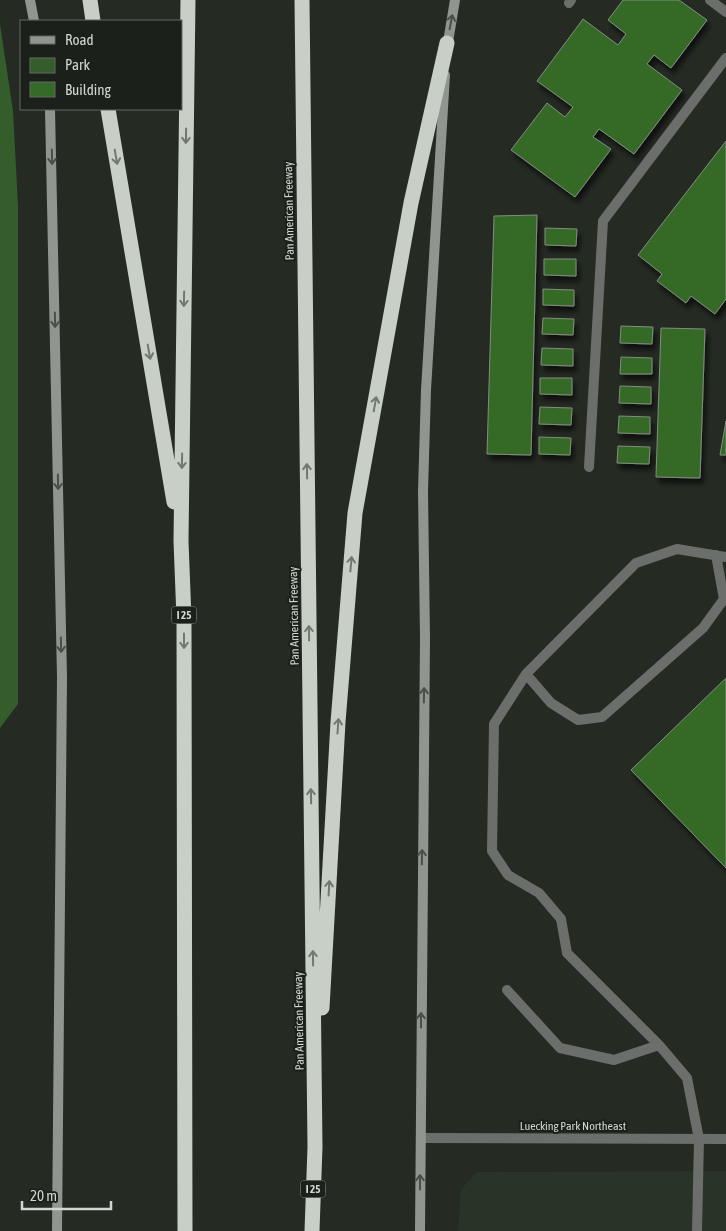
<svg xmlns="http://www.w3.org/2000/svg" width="726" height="1231" viewBox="0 0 726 1231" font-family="'Asap Condensed',sans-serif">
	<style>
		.built { fill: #2a3327 }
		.green { fill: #355d2c }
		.building { fill: #356b28; stroke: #848b82; filter: url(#shadow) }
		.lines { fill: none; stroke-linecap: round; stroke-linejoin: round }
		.lane { stroke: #6b6e6a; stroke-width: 10 }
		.street { stroke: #6b6e6a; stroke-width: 10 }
		.secondary { stroke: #90958f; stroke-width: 10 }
		.highway { stroke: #c7cfc6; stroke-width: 15 }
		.oneway { stroke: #4a4f49 }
		.oneway2 { stroke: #717870 }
		.labels { text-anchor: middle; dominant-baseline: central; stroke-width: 4; stroke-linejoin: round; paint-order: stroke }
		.shield { fill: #1b211a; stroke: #9ba09a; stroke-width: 1 }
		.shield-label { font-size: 11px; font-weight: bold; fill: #d2d6d1 }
		.street-label { font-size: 12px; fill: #d2d6d1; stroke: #1b211a }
	</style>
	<defs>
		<filter id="shadow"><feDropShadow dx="3" dy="5.5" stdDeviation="2.5" flood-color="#0009"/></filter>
	</defs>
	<rect width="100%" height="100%" fill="#252a23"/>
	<path class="built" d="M 726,1171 L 726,1231 L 458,1231 L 461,1189 L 477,1172 Z"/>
	<path class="green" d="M 0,24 L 13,111 L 18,206 L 18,704 L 0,728 Z"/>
	<path class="building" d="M 623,0 L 679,0 L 707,20 L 671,68 L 654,55 L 647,64 L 682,90 L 634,154 L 599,129 L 593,137 L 611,149 L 575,197 L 511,150 L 547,103 L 565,117 L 573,107 L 537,81 L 583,19 L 618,45 L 626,34 L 608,20 Z
		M 726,141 L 726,299 L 715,314 L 691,296 L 686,303 L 657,281 L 662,274 L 638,255 Z
		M 537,215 L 531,455 L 487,454 L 494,216 Z
		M 545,228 L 577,229 L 576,246 L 545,245 Z
		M 544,259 L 576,259 L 576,276 L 544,275 Z
		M 543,289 L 574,290 L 574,306 L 543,305 Z
		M 543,318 L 574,319 L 573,335 L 542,334 Z
		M 621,326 L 653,327 L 652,344 L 620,343 Z
		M 661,328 L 705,329 L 700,478 L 656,477 Z
		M 542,348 L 573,349 L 573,366 L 541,365 Z
		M 621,357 L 652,358 L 652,374 L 620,374 Z
		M 540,378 L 572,378 L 572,395 L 540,394 Z
		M 620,386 L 651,387 L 651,404 L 619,403 Z
		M 540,407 L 572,408 L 571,425 L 539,424 Z
		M 619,416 L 650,417 L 650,434 L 618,433 Z
		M 726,421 L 726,455 L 720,455 Z
		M 539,437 L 571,438 L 570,455 L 539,454 Z
		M 618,446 L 650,447 L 649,464 L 617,463 Z
		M 726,678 L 726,868 L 631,770 Z"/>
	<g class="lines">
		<path class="lane" d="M 569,3 L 571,0
			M 526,674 L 551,703 L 578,720 L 602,717 L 703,628 L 724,599 L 716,555
			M 507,990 L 560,1048 L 614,1060 L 659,1045
			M 697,1231 L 699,1139 L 687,1078 L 659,1045 L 567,953 L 561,919 L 539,893 L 508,875 L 492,851 L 494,724 L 526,674 L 636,563 L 677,549 L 726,557"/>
		<path class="street" d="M 710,0 L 726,12
			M 589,467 L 603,221 L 726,58
			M 421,1138 L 726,1139"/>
		<path class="secondary" d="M 30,0 L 34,21
			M 447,48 L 455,0
			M 50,109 L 62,677 L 57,1231
			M 420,1231 L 425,638 L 423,491 L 426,390 L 445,75"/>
		<path class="highway" d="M 90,0 L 93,21
			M 302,0 L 315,1147 L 312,1231
			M 108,109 L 174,502
			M 322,1008 L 338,722 L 355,513 L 411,203 L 447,43
			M 185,1231 L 184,619 L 181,541 L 188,0"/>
	</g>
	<defs><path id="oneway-shaft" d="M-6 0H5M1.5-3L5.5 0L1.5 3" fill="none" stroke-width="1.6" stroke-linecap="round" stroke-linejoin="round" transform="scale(1.25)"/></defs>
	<g class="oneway">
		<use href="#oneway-shaft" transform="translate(451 22) rotate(-79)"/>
		<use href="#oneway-shaft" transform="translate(52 157) rotate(89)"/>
		<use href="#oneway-shaft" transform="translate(55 320) rotate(89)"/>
		<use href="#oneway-shaft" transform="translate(58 482) rotate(89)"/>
		<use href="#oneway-shaft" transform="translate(61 645) rotate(89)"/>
		<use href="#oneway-shaft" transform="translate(424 695) rotate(-89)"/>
		<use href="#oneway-shaft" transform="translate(422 857) rotate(-89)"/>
		<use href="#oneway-shaft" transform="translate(421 1020) rotate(-90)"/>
		<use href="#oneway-shaft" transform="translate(420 1182) rotate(-90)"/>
	</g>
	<g class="oneway2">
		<use href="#oneway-shaft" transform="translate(186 136) rotate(91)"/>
		<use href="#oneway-shaft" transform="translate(116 157) rotate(80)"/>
		<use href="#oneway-shaft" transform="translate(184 299) rotate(91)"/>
		<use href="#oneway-shaft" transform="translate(149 352) rotate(80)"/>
		<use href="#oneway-shaft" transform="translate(375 404) rotate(-80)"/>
		<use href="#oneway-shaft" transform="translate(182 461) rotate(91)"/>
		<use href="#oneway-shaft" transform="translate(307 471) rotate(-91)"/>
		<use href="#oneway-shaft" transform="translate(351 564) rotate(-85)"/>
		<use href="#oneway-shaft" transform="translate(309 633) rotate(-91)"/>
		<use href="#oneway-shaft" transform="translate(184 641) rotate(90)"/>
		<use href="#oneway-shaft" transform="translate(338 726) rotate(-86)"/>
		<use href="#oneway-shaft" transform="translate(311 796) rotate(-91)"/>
		<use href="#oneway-shaft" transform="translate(329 888) rotate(-87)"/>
		<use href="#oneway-shaft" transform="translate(313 958) rotate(-91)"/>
	</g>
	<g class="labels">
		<g class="shield">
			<rect x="171.5" y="606.5" width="25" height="17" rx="4"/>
			<rect x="300.5" y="1180.5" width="25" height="17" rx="4"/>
		</g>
		<g class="shield-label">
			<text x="184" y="615">I 25</text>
			<text x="313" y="1189">I 25</text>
		</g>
		<g class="street-label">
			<text transform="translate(289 211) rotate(-91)">Pan American Freeway</text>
			<text transform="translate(294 616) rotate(-91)">Pan American Freeway</text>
			<text transform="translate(299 1021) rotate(-91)">Pan American Freeway</text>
			<text x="573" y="1126">Luecking Park Northeast</text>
		</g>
	</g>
	<rect x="20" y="20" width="162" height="90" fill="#1b211a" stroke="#646963"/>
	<rect x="30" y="36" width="25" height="8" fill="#90958f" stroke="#646963"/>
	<text x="65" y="45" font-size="15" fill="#d2d6d1">Road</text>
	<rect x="30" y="58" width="25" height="15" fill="#355d2c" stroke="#646963"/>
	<text x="65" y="70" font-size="15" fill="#d2d6d1">Park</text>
	<rect x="30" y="82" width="25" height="15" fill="#356b28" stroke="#646963"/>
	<text x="65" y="95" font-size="15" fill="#d2d6d1">Building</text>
	<path d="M22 1201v8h89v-8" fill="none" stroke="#d2d6d1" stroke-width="2.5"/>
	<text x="30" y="1201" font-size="15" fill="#d2d6d1" stroke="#1b211a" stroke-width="4" paint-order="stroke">20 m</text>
</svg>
